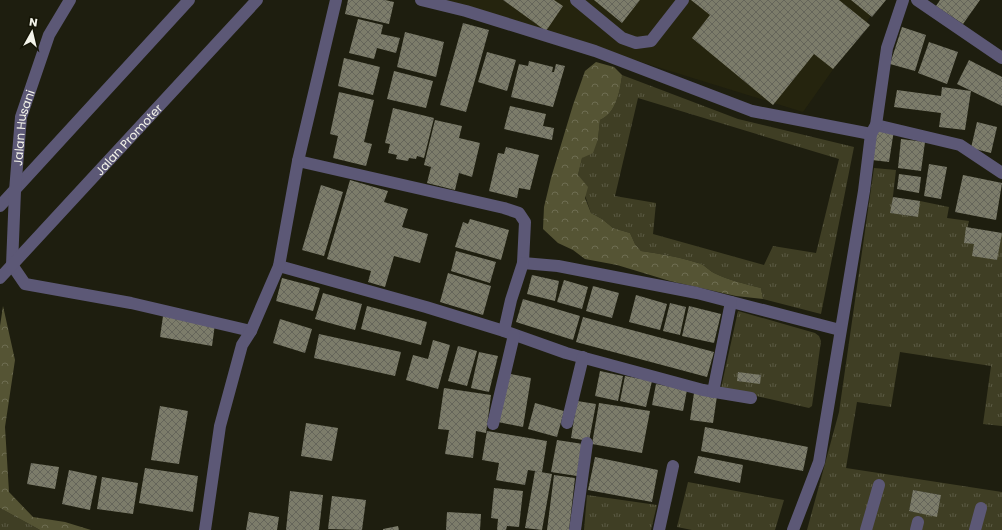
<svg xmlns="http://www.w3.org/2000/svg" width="1002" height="530" viewBox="0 0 1002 530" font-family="Poppins,sans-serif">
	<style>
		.built { fill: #25240e }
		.grass { fill: url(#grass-tufts); fill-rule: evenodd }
		.forest { fill: url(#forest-crowns) }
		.building { fill: url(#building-cross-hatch) }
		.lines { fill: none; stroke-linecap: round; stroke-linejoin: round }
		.minor { stroke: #5c5876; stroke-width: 12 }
		.labels { text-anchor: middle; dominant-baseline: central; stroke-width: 3; stroke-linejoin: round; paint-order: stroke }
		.street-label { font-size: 12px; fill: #f4f4ea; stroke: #151506 }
	</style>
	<defs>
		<pattern id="grass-tufts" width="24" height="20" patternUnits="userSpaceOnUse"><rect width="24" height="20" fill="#3f3e24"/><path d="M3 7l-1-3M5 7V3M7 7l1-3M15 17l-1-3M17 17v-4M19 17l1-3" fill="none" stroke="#5b5a44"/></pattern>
		<pattern id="forest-crowns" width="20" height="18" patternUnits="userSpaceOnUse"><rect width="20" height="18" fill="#555434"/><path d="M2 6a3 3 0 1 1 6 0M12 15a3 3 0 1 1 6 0" fill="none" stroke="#6e6d52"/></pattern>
		<pattern id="building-cross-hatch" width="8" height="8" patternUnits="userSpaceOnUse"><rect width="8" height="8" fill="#7c7c6a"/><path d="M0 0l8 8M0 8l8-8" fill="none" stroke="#65655a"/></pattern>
	</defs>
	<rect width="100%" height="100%" fill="#1e1e0f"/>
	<path class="built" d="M 440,0 L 882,0 L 803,112 Z"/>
	<path class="grass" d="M 622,75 L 738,119 L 854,147 L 821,314 L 763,299 L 761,288 C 745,284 728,280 714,273 C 708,270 704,264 698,263 C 680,257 660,254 641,251 L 635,244 L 630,233 L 613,228 L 602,219 L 591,213 L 578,175 L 582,158 L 598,139 L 600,120 C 616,113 620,92 622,75 ZM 638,98 L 839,159 L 816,253 L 773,246 L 764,265 L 653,234 L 656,203 L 615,196 Z
		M 874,168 L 896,170 L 891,213 L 917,217 L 920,201 L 949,207 L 947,218 L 969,221 L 964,242 L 974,244 L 997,259 L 1002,230 L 1002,426 L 983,424 L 991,366 L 900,352 L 891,407 L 857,402 L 846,468 L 1002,492 L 1002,530 L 807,530 L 839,412 ZM 913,490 L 941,495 L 937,516 L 909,511 Z
		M 738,311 L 815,333 L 819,336 L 821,341 L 812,406 L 809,408 L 721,388 Z
		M 688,482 L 784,500 L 775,530 L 692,530 L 677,527 Z
		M 587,495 L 657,505 L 651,530 L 584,530 Z
		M 0,508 L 40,530 L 0,530 Z"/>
	<path class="forest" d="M 596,62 L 614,67 L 622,75 C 620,92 616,113 600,120 L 598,139 L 593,153 L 582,158 L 578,175 L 588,187 L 585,198 L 591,213 L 602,219 L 613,228 L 630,233 L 635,244 L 641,251 C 660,254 680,257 698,263 C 704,264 708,270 714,273 C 728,280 745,284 761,288 L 763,299 L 736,296 L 670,281 L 617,265 L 585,259 L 573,250 L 558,243 L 543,229 L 544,207 L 551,178 L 573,105 L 585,71 Z
		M 3,306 L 15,360 L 5,427 L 9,492 L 33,517 L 65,522 L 91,530 L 40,530 L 0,508 L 0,326 Z"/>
	<path class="building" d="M 348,0 L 385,0 L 394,2 L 389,24 L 345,14 Z
		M 503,0 L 554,0 L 563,6 L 546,31 Z
		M 594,0 L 640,0 L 622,23 Z
		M 691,0 L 839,0 L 870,25 L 833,69 L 814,54 L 773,105 L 692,38 L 710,15 Z
		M 851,0 L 886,0 L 872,17 Z
		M 940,0 L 980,0 L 963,24 L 936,6 Z
		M 358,19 L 383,25 L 381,34 L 400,38 L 396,53 L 377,48 L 374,59 L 349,53 Z
		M 463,23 L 489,30 L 466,112 L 440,105 Z
		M 902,27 L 926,35 L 915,71 L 890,64 Z
		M 405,32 L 444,42 L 436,77 L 397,67 Z
		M 929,42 L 958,52 L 947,84 L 918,73 Z
		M 487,52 L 516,60 L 507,91 L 478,82 Z
		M 344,58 L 380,67 L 373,95 L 338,86 Z
		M 969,60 L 1002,77 L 1002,106 L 957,84 Z
		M 529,61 L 553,67 L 552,72 L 554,72 L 556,64 L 565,66 L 553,107 L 511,97 L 519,64 L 528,66 Z
		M 394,71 L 433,81 L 426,108 L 387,99 Z
		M 942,87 L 971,91 L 965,130 L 939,127 L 941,113 L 894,107 L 897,90 L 941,96 Z
		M 339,92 L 374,100 L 364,142 L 372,144 L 366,166 L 333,158 L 338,136 L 330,134 Z
		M 510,106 L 546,114 L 543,126 L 554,128 L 552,140 L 504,129 Z
		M 393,108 L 434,118 L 424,158 L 417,156 L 416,159 L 409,158 L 408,161 L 396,159 L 397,155 L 388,153 L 390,144 L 385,143 Z
		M 435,120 L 462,126 L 459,138 L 480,143 L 472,177 L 459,173 L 455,190 L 427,183 L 431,167 L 424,165 Z
		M 977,122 L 997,127 L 991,153 L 971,148 Z
		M 877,127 L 894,130 L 889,162 L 872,160 Z
		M 901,139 L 925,142 L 921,171 L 898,168 Z
		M 506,147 L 539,155 L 530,190 L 519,188 L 517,198 L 489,191 L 498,153 L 504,154 Z
		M 929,164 L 947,167 L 941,199 L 924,196 Z
		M 899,174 L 921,177 L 919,193 L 897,189 Z
		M 963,175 L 1002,183 L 996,220 L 955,212 Z
		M 350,180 L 388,191 L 384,202 L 408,209 L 402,227 L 428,234 L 420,263 L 394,256 L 385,287 L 368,282 L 371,271 L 327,259 Z
		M 321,185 L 343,192 L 324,256 L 302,250 Z
		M 893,197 L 920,201 L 918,217 L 890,213 Z
		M 470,219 L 509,230 L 501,260 L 455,247 L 463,222 L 468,224 Z
		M 966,227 L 1002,233 L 997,260 L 972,256 L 974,244 L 964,243 Z
		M 456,251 L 496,262 L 490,283 L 451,271 Z
		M 448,273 L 491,286 L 483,315 L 440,302 Z
		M 532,275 L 559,281 L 555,301 L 527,294 Z
		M 282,278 L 320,288 L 313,311 L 276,301 Z
		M 564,280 L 588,287 L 582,309 L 557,302 Z
		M 593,286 L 619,293 L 612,318 L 586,311 Z
		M 323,293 L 362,304 L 355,330 L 315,319 Z
		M 636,295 L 667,304 L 660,330 L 629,322 Z
		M 523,299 L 580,316 L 573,340 L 516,322 Z
		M 670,303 L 686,307 L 680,335 L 663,331 Z
		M 367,306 L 427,322 L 421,345 L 361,329 Z
		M 689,306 L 721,314 L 714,343 L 682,336 Z
		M 163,316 L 215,324 L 212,346 L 160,337 Z
		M 583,317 L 714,352 L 707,377 L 576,342 Z
		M 280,319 L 312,329 L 305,353 L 273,343 Z
		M 319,334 L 401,352 L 395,376 L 314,358 Z
		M 433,340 L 450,345 L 438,389 L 406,380 L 413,355 L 428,359 Z
		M 458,346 L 477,351 L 467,386 L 448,381 Z
		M 479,352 L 498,356 L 489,392 L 471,388 Z
		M 600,371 L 623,376 L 618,401 L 595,396 Z
		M 738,372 L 761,375 L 760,384 L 737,381 Z
		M 506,373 L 531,378 L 523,427 L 498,422 Z
		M 625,376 L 652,381 L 646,407 L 620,401 Z
		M 656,384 L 687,390 L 683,411 L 652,405 Z
		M 444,388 L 491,395 L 486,433 L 476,431 L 473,458 L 445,454 L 449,430 L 438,429 Z
		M 694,393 L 717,396 L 713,423 L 690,420 Z
		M 577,401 L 596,404 L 589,441 L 571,438 Z
		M 535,403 L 564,411 L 557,437 L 528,429 Z
		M 599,403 L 650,411 L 642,453 L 592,444 Z
		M 160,406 L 188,411 L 179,464 L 151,460 Z
		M 306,423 L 338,428 L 332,461 L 301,456 Z
		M 705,427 L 808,447 L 803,471 L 701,451 Z
		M 487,431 L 547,441 L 542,472 L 528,470 L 525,485 L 496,480 L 499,463 L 482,460 Z
		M 557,440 L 583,444 L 577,476 L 551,472 Z
		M 698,456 L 743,465 L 740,483 L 694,473 Z
		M 595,457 L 658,470 L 652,502 L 588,490 Z
		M 31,463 L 59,467 L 55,489 L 27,484 Z
		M 145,468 L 198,476 L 193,512 L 139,503 Z
		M 69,470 L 97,476 L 90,510 L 62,504 Z
		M 535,471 L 552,474 L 542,530 L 525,528 Z
		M 554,475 L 575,478 L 569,530 L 547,530 Z
		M 102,477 L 138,483 L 133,514 L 97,509 Z
		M 494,488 L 523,491 L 519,527 L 507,526 L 506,530 L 497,530 L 498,519 L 491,518 Z
		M 913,490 L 941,495 L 937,517 L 909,511 Z
		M 290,491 L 323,495 L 319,530 L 286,530 Z
		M 332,496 L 366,500 L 362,530 L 328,529 Z
		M 249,512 L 279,517 L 277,530 L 246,530 Z
		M 447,512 L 481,514 L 480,530 L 446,530 Z
		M 398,526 L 399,530 L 383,530 L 383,529 Z"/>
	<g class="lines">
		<g class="minor">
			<path d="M 421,0 L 466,11 L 595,51 L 752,111 L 871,134"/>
			<path d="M 576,0 L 622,38 L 636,43 L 651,41 L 683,0"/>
			<path d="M 917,0 L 1002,58"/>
			<path d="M 876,125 L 960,145 L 1002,173"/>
			<path d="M 298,161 L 504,208 L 519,213 L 525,222 L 523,263 L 558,266 L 697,293 L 840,330"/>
			<path d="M 0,206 L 189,0"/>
			<path id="s1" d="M 12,265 L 15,191 L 21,117 L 49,35 L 70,0"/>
			<path d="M 12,265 L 25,284 L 131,303 L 251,331"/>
			<path d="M 279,266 L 426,307 L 504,331 L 566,353 L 703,390 L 751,398"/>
			<path id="s2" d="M 0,278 L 257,0"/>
			<path d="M 504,331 L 511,300 L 523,263"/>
			<path d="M 713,392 L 731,302"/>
			<path d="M 567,423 L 583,357"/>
			<path d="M 493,424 L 514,335"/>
			<path d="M 205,530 L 220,426 L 242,345 L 251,331 L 279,266 L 298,161 L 336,0"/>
			<path d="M 575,530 L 587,443"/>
			<path d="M 659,530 L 673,466"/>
			<path d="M 793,530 L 819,462 L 864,191 L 871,134 L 876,125 L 887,48 L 903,0"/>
			<path d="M 866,530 L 879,485"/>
			<path d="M 916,530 L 918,522"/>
			<path d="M 975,530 L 981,508"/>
		</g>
	</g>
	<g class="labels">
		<g class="street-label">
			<text stroke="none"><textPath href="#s1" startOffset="138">Jalan Husani</textPath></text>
			<text stroke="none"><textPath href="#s2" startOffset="189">Jalan Promoter</textPath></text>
		</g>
	</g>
	<g transform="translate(32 32) rotate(8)" stroke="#151506" stroke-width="3" paint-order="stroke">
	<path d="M0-3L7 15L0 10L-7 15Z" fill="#f4f4ea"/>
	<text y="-6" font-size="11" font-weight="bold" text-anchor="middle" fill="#f4f4ea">N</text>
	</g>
</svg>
